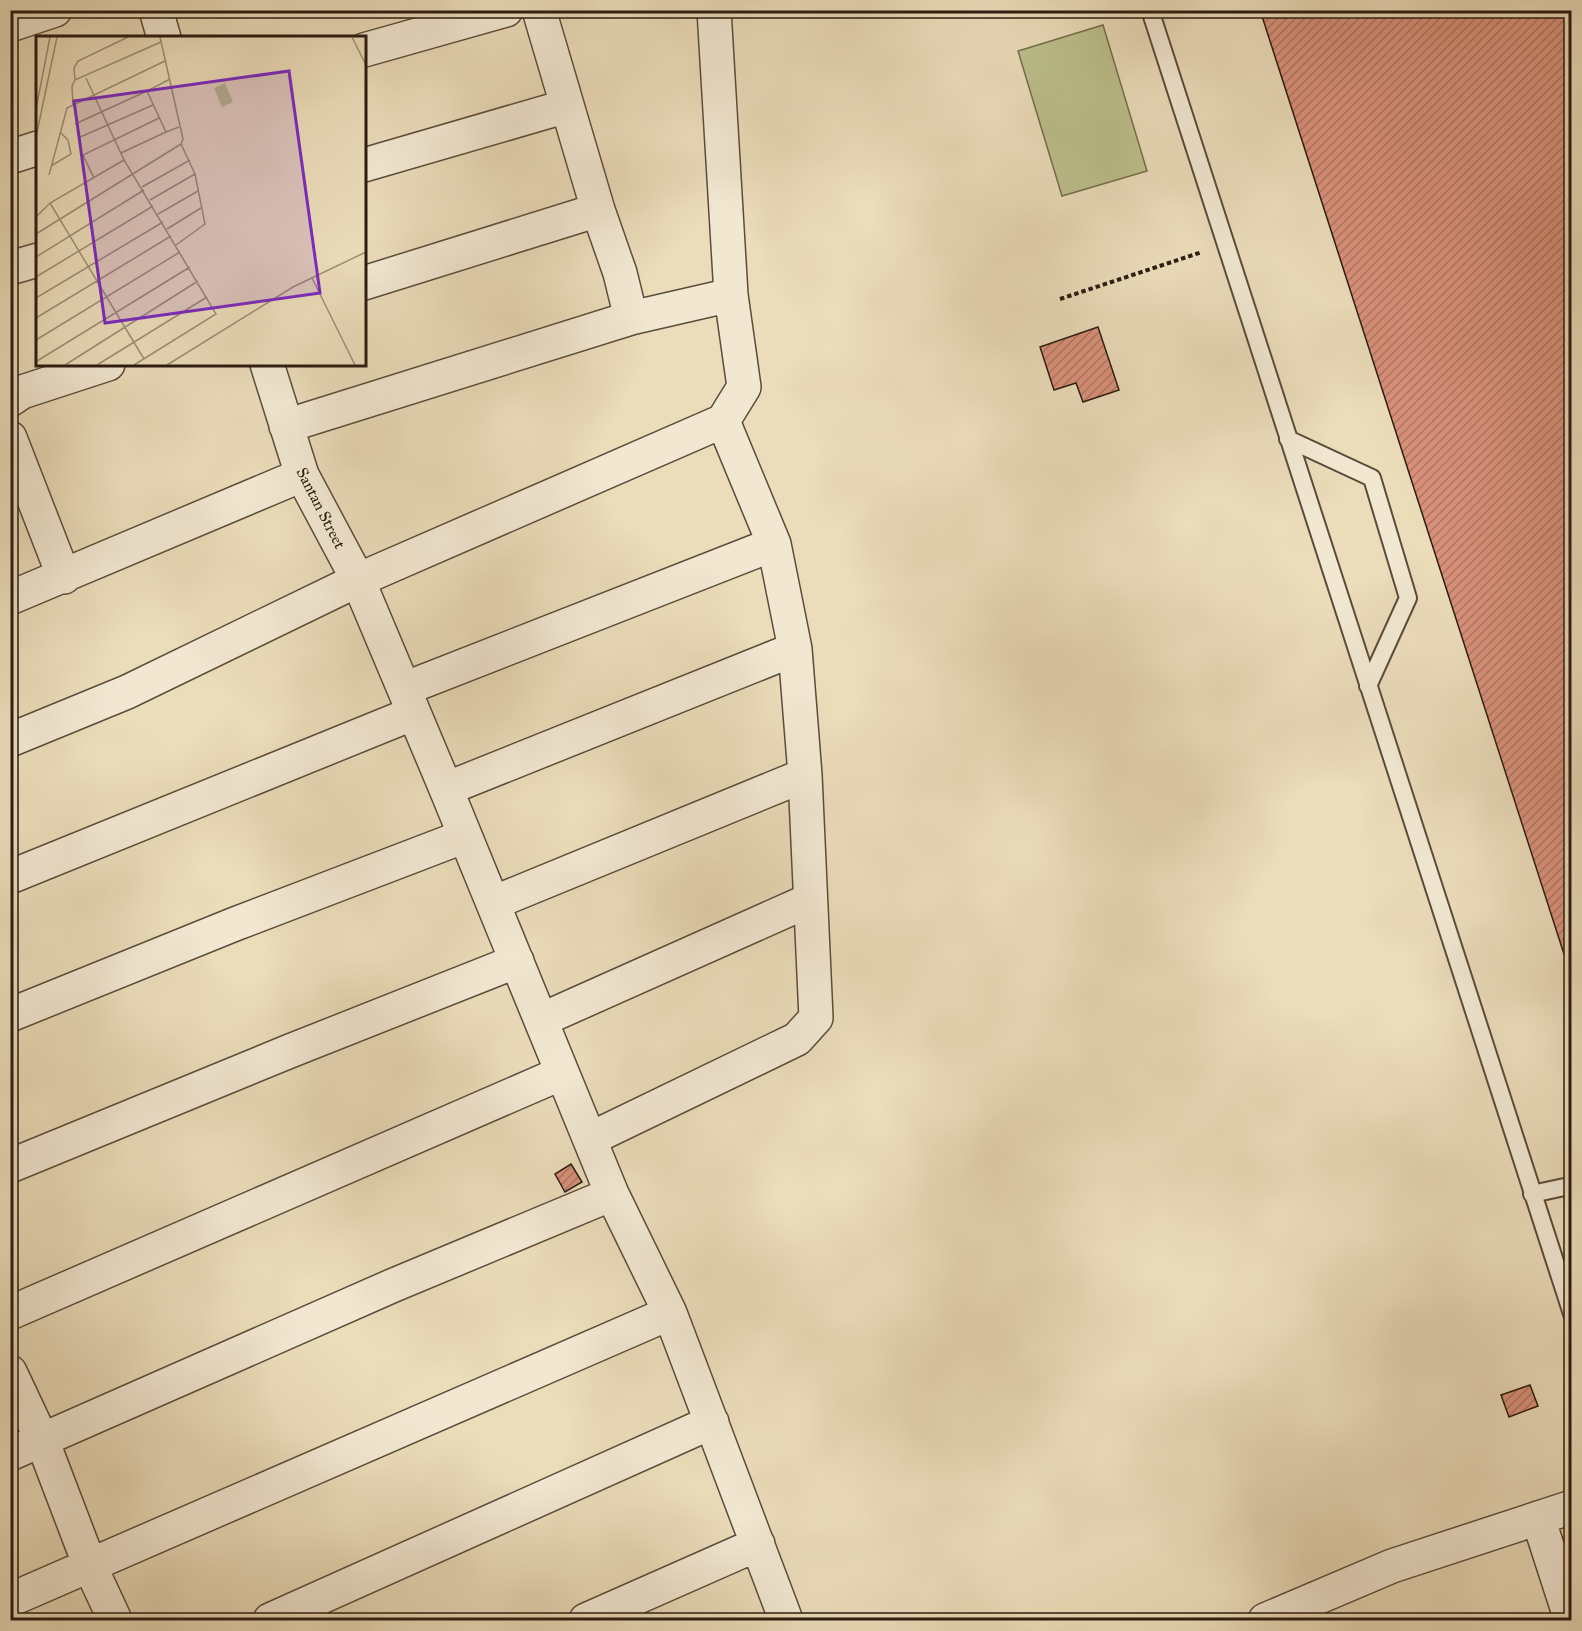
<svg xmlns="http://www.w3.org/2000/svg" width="1582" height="1631" viewBox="0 0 1582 1631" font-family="'IM FELL Great Primer',serif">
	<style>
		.green { fill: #bcbf8c; stroke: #746e4e; stroke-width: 1.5 }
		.building { fill: url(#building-hatch); stroke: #2b1c11; stroke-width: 1.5 }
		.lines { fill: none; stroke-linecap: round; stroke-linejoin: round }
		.service-casing { stroke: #5b4c3b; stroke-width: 20 }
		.minor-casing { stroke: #5b4c3b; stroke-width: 36 }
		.path { stroke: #2b1c11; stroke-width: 4; stroke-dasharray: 4.5 3; stroke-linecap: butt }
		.service { stroke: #f2e8d2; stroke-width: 16 }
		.minor { stroke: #f2e8d2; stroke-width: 33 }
		.labels { text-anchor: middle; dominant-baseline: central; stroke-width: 6; stroke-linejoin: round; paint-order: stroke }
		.street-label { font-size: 16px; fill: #2b1c11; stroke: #f2e8d2 }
		.inset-road { fill: none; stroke: #9e8f76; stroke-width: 1.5 }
		.view { fill: #7b2cbf; fill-opacity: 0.15; stroke: #7b2cbf; stroke-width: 3 }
		.inset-edge { fill: none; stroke: #2b1c11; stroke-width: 3 }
	</style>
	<defs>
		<pattern id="building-hatch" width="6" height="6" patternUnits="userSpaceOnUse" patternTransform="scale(1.5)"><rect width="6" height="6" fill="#d9917b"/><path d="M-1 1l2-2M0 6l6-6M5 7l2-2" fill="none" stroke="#b07663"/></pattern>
	</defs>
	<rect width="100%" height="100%" fill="#ebdcba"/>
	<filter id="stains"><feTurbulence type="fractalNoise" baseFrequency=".00333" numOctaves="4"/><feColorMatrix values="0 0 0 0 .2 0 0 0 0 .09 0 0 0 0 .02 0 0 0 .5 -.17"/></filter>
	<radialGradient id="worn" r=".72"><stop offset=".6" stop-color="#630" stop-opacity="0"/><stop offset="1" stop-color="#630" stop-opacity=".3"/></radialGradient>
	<path class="green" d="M 1103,25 L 1147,171 L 1062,196 L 1018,51 Z"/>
	<path class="building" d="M 1260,10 L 1572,10 L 1572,979 Z
		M 1098,327 L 1119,390 L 1083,402 L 1076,383 L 1054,390 L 1040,347 Z
		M 571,1164 L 582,1182 L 565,1192 L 555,1174 Z
		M 1530,1385 L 1538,1406 L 1509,1417 L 1501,1395 Z"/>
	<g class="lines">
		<defs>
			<path id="service" d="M 1150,10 L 1572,1314
				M 1288,439 L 1372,478 L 1408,598 L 1368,686
				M 1532,1194 L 1569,1186 L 1572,1191"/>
			<path id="minor" d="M 156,10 L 164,38
				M 539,10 L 598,210 L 620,273 L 631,318 L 731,295
				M 10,25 L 55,10
				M 364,50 L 506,10
				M 10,157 L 38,148
				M 364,165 L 567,106
				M 10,268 L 38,260
				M 364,283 L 598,210
				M 267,364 L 302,475 L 358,580 L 446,789 L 612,1194 L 670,1313 L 786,1620
				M 10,400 L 22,392 L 108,364
				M 286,426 L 631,318
				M 10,438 L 64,577
				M 10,598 L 302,475
				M 404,689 L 774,544
				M 10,740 L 127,692 L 358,580 L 723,421 L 744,387 L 731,295 L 714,10
				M 446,789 L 795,649
				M 10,877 L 414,713
				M 493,903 L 805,775
				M 10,1015 L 235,924 L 465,836
				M 541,1020 L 810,900
				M 590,1139 L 797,1039 L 816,1018 L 805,775 L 795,649 L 774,544 L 723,421
				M 10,1166 L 290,1051 L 517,961
				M 10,1313 L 562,1073
				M 10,1372 L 42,1440 L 90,1566 L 115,1620
				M 10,1454 L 394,1285 L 612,1194
				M 1538,1518 L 1571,1620
				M 10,1600 L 670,1313
				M 270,1620 L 712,1422
				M 586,1620 L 758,1544
				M 1265,1620 L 1392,1566 L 1572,1507"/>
		</defs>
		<use href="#service" class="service-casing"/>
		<use href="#minor" class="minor-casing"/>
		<path class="path" d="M 1060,299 L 1202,252"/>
		<use href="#service" class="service"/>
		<use href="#minor" class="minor"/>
	</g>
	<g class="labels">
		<g class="street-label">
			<text transform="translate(321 508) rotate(63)">Santan Street</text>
		</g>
	</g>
	<g transform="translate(36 36)">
		<rect width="330" height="330" fill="#ebdcba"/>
		<path d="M 189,47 L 197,66 L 186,71 L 178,52 Z" fill="#bcbf8c"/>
		<path class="inset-road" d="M 92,1 L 42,25 L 38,32 L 39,44 L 125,6M 124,1 L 147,103 L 145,108 L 159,138 L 169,188 L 140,209M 316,1 L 330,29M 50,42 L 88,124 L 180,278 L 98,329M 134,43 L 111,55 L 130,96 L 143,91M 37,69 L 36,50 L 39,44M 0,73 L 14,1M 39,88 L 111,55M 0,101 L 21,1M 42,102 L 117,69M 85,117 L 130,96M 15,130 L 35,118 L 32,104 L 24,96M 13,139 L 31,72 L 129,25M 58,142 L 47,119 L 123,82M 106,151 L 154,124M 114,164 L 159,138M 14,167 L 108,323M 122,178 L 162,155M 0,181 L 14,167 L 88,124M 131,193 L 165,172M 0,198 L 145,108M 0,221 L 108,154M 0,241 L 117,170M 276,242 L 319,329M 0,262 L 127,186M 0,282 L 135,200M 0,304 L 144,216M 1,325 L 154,231M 29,329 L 162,245M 61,329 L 171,261M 131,329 L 257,251 L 330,216"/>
		<path class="view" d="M 253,35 L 284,257 L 69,287 L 38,65 Z"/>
		<rect width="330" height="330" class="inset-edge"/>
	</g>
	<rect width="1582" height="1631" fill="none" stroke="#ebdcba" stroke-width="36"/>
	<rect x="12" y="12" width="1558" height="1607" fill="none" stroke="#2b1c11" stroke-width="3"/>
	<rect x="18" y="18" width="1546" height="1595" fill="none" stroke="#2b1c11" stroke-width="1.5"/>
	<rect width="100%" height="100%" filter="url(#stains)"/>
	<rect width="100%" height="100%" fill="url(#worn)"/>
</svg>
